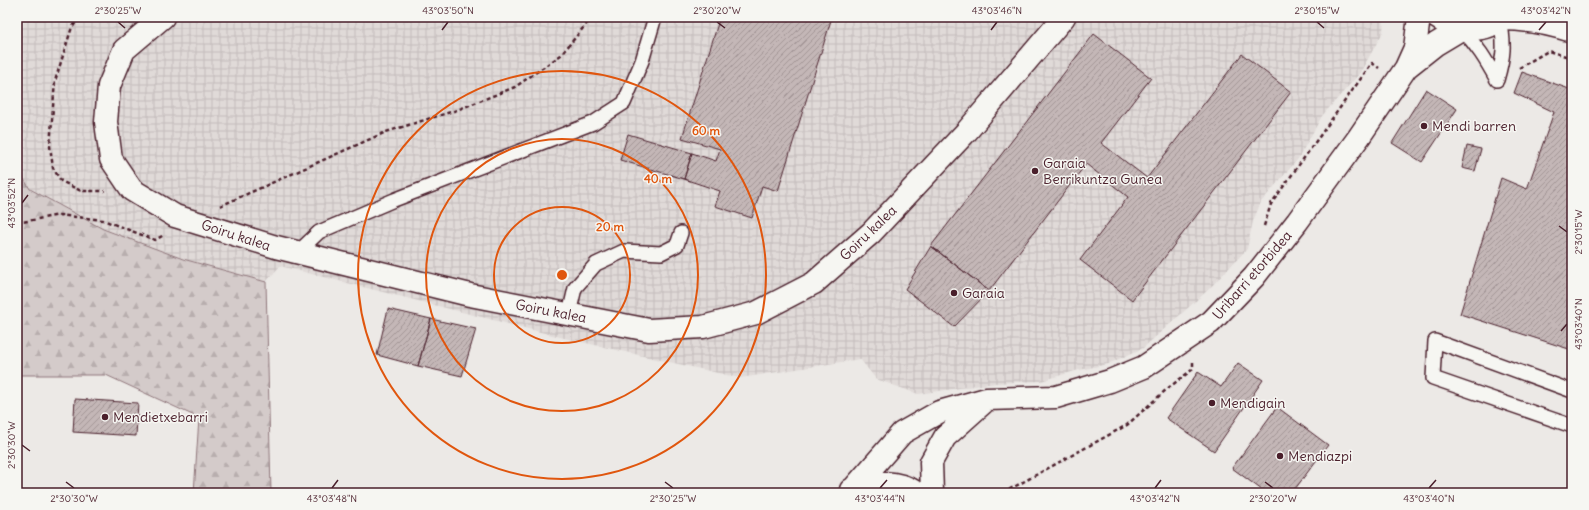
<svg xmlns="http://www.w3.org/2000/svg" width="1589" height="510" viewBox="0 0 1589 510" font-family="Delius,sans-serif">
	<style>
		.industrial { fill: url(#industrial-grid) }
		.forest { fill: url(#forest-firs); stroke: #8f757a }
		.building { fill: url(#building-hatch); stroke: #4a1f2b }
		.lines { fill: none; stroke-linecap: round; stroke-linejoin: round }
		.lane-casing { stroke: #4a1f2b; stroke-width: 16 }
		.street-casing { stroke: #4a1f2b; stroke-width: 25 }
		.secondary-casing { stroke: #4a1f2b; stroke-width: 25 }
		.path { stroke: #4a1f2b; stroke-width: 2.5; stroke-dasharray: 4 3; stroke-linecap: butt }
		.lane { stroke: #f6f6f2; stroke-width: 13 }
		.street { stroke: #f6f6f2; stroke-width: 22 }
		.secondary { stroke: #f6f6f2; stroke-width: 22 }
		.ticks { fill: none; stroke: #4a1f2b; stroke-width: 1.5 }
		.ring { fill: none; stroke: #e0560e; stroke-width: 2 }
		.poi-dot { fill: #4a1f2b; stroke: #f6f6f2; stroke-width: 1.5 }
		.labels { text-anchor: middle; dominant-baseline: central; stroke-width: 3; stroke-linejoin: round; paint-order: stroke }
		.poi-label { font-size: 14px; fill: #4a1f2b; stroke: #f6f6f2; text-anchor: start }
		.street-label { font-size: 14px; fill: #4a1f2b; stroke: #f6f6f2 }
		.centre { fill: #e0560e; stroke: #f6f6f2; stroke-width: 2 }
		.ring-label { font-size: 12px; text-anchor: middle; font-weight: bold; fill: #e0560e; stroke: #f6f6f2; stroke-width: 3; stroke-linejoin: round; paint-order: stroke }
		.neatline { fill: none; stroke: #4a1f2b; stroke-width: 1.5 }
		.ticks-label { font-size: 10px; text-anchor: middle; fill: #4a1f2b }
	</style>
	<defs>
		<pattern id="industrial-grid" width="8" height="8" patternUnits="userSpaceOnUse"><rect width="8" height="8" fill="#e0dad8"/><path d="M0 4h8M4 0v8" fill="none" stroke="#c2bbba"/></pattern>
		<pattern id="forest-firs" width="22" height="20" patternUnits="userSpaceOnUse"><rect width="22" height="20" fill="#d4cbca"/><path d="M5 1l3.5 6h-7zM16 11l3.5 6h-7z" fill="#b8aeae"/></pattern>
		<pattern id="building-hatch" width="6" height="6" patternUnits="userSpaceOnUse"><rect width="6" height="6" fill="#c4b7b7"/><path d="M-1 1l2-2M0 6l6-6M5 7l2-2" fill="none" stroke="#a19495"/></pattern>
	</defs>
	<rect width="100%" height="100%" fill="#ece9e6"/>
	<filter id="ink" filterUnits="userSpaceOnUse"><feTurbulence type="fractalNoise" baseFrequency=".025" numOctaves="2"/><feDisplacementMap in="SourceGraphic" scale="8" xChannelSelector="R" yChannelSelector="G"/><feConvolveMatrix kernelMatrix="1 2 1 2 8 2 1 2 1" color-interpolation-filters="sRGB"/></filter>
	<g filter="url(#ink)">
		<path class="industrial" d="M 20,17 L 1384,17 L 1383,32 L 1360,73 L 1322,116 L 1298,159 L 1261,202 L 1253,221 L 1247,249 L 1208,290 L 1143,348 L 1108,364 L 1075,371 L 1041,381 L 995,383 L 918,394 L 876,379 L 860,359 L 740,378 L 564,338 L 280,266 L 266,282 L 183,259 L 103,229 L 30,189 L 17,168 L 17,50 L 24,18 Z"/>
		<path class="forest" d="M 17,168 L 30,189 L 103,229 L 183,259 L 266,282 L 271,493 L 194,493 L 199,418 L 106,375 L 17,375 Z"/>
		<path class="building" d="M 720,17 L 832,17 L 778,191 L 762,186 L 752,218 L 715,206 L 720,191 L 684,179 L 692,153 L 716,161 L 720,149 L 682,138 Z
			M 1094,34 L 1151,78 L 1101,143 L 1147,178 L 1242,54 L 1291,92 L 1132,300 L 1080,260 L 1128,197 L 1086,164 L 989,291 L 931,246 Z
			M 1522,72 L 1572,90 L 1572,350 L 1460,314 L 1501,178 L 1527,189 L 1554,112 L 1514,93 Z
			M 1426,89 L 1457,109 L 1422,162 L 1392,143 Z
			M 628,134 L 692,153 L 684,179 L 620,160 Z
			M 1467,146 L 1481,149 L 1475,171 L 1462,168 Z
			M 931,246 L 989,291 L 954,327 L 905,289 Z
			M 388,309 L 431,319 L 418,366 L 377,355 Z
			M 431,319 L 476,329 L 462,376 L 418,366 Z
			M 1238,363 L 1263,380 L 1214,451 L 1166,418 L 1198,372 L 1221,387 Z
			M 75,399 L 138,403 L 136,436 L 73,432 Z
			M 1277,407 L 1328,445 L 1292,493 L 1266,493 L 1232,468 Z"/>
		<g class="lines">
			<defs>
				<path id="lane" d="M 1461,29 C 1477,45 1486,60 1497,80
					M 1497,80 C 1504,56 1505,45 1500,19
					M 297,253 L 319,232 L 394,200 L 593,123 L 624,103 L 642,61 L 655,17
					M 569,314 L 575,288 L 596,264 L 624,251 L 661,253 L 677,245 L 681,233
					M 1572,391 L 1435,341 L 1433,378 L 1572,426"/>
				<path id="street" d="M 163,17 L 124,50 L 109,86 L 106,122 L 111,159 L 132,190 L 175,216 L 276,247 L 470,295 L 649,330 L 703,327 L 756,313 L 814,283 L 871,233 L 967,131 L 1064,17
					M 1500,19 C 1526,19 1548,23 1572,31"/>
				<path id="secondary" d="M 1436,17 C 1455,31 1484,35 1503,17
					M 1407,67 L 1436,44 L 1461,29
					M 854,488 L 902,433 L 939,412 L 986,399 L 1056,397 L 1110,381 L 1144,367 L 1211,322 L 1254,277 L 1297,222 L 1359,137 L 1406,68 L 1415,48 L 1419,17
					M 851,490 C 869,479 900,481 917,493
					M 932,493 L 931,462 L 945,437 L 983,403"/>
			</defs>
			<use href="#lane" class="lane-casing"/>
			<use href="#street" class="street-casing"/>
			<use href="#secondary" class="secondary-casing"/>
			<path class="path" d="M 79,17 L 71,30 L 55,81 L 50,146 L 53,168 L 61,181 L 81,191 L 105,191
				M 1519,68 L 1548,51 L 1569,57
				M 220,206 L 386,132 L 457,110 L 515,87 L 561,55 L 592,17
				M 17,223 L 59,215 L 103,220 L 155,240 L 164,235
				M 1264,226 L 1271,204 L 1372,63 L 1379,68
				M 1003,493 L 1127,425 L 1167,389 L 1193,369 L 1193,361"/>
			<use href="#lane" class="lane"/>
			<use href="#street" class="street"/>
			<use href="#secondary" class="secondary"/>
		</g>
	</g>
	<path class="ticks" d="M 118,22 L 125,28M 717,22 L 725,28M 1317,22 L 1324,28M 442,30 L 448,22M 991,30 L 997,22M 1539,30 L 1546,22M 22,203 L 28,195M 1559,226 L 1567,232M 1561,331 L 1567,324M 22,445 L 30,451M 66,482 L 74,488M 665,482 L 673,488M 1265,482 L 1273,488M 332,488 L 338,480M 880,488 L 887,480M 1155,488 L 1161,480M 1429,488 L 1436,480"/>
	<g class="ring">
		<circle cx="562" cy="275" r="68"/>
		<circle cx="562" cy="275" r="136"/>
		<circle cx="562" cy="275" r="204"/>
	</g>
	<g class="poi-dot">
		<circle cx="1424" cy="126" r="4"/>
		<circle cx="1035" cy="171" r="4"/>
		<circle cx="954" cy="293" r="4"/>
		<circle cx="1212" cy="403" r="4"/>
		<circle cx="105" cy="417" r="4"/>
		<circle cx="1280" cy="456" r="4"/>
	</g>
	<g class="labels">
		<g class="poi-label">
			<text x="1432" y="126">Mendi barren</text>
			<text x="1043" y="163">Garaia<tspan x="1043" dy="16">Berrikuntza Gunea</tspan></text>
			<text x="962" y="293">Garaia</text>
			<text x="1220" y="403">Mendigain</text>
			<text x="113" y="417">Mendietxebarri</text>
			<text x="1288" y="456">Mendiazpi</text>
		</g>
		<g class="street-label">
			<text transform="translate(868 233) rotate(-44)">Goiru kalea</text>
			<text transform="translate(236 235) rotate(18)">Goiru kalea</text>
			<text transform="translate(1252 275) rotate(-49)">Uribarri etorbidea</text>
			<text transform="translate(551 311) rotate(11)">Goiru kalea</text>
		</g>
	</g>
	<circle cx="562" cy="275" r="6" class="centre"/>
	<g class="ring-label">
		<text x="706" y="135">60 m</text>
		<text x="658" y="183">40 m</text>
		<text x="610" y="231">20 m</text>
	</g>
	<rect width="1589" height="510" fill="none" stroke="#f6f6f2" stroke-width="44"/>
	<rect x="22" y="22" width="1545" height="466" class="neatline"/>
	<g class="ticks-label">
		<text x="118" y="14">2°30'25"W</text>
		<text x="448" y="14">43°03'50"N</text>
		<text x="717" y="14">2°30'20"W</text>
		<text x="997" y="14">43°03'46"N</text>
		<text x="1317" y="14">2°30'15"W</text>
		<text x="1546" y="14">43°03'42"N</text>
		<text transform="translate(11 203) rotate(-90)" y="4">43°03'52"N</text>
		<text transform="translate(1578 232) rotate(-90)" y="4">2°30'15"W</text>
		<text transform="translate(1578 324) rotate(-90)" y="4">43°03'40"N</text>
		<text transform="translate(11 445) rotate(-90)" y="4">2°30'30"W</text>
		<text x="74" y="502">2°30'30"W</text>
		<text x="332" y="502">43°03'48"N</text>
		<text x="673" y="502">2°30'25"W</text>
		<text x="880" y="502">43°03'44"N</text>
		<text x="1155" y="502">43°03'42"N</text>
		<text x="1273" y="502">2°30'20"W</text>
		<text x="1429" y="502">43°03'40"N</text>
	</g>
</svg>
